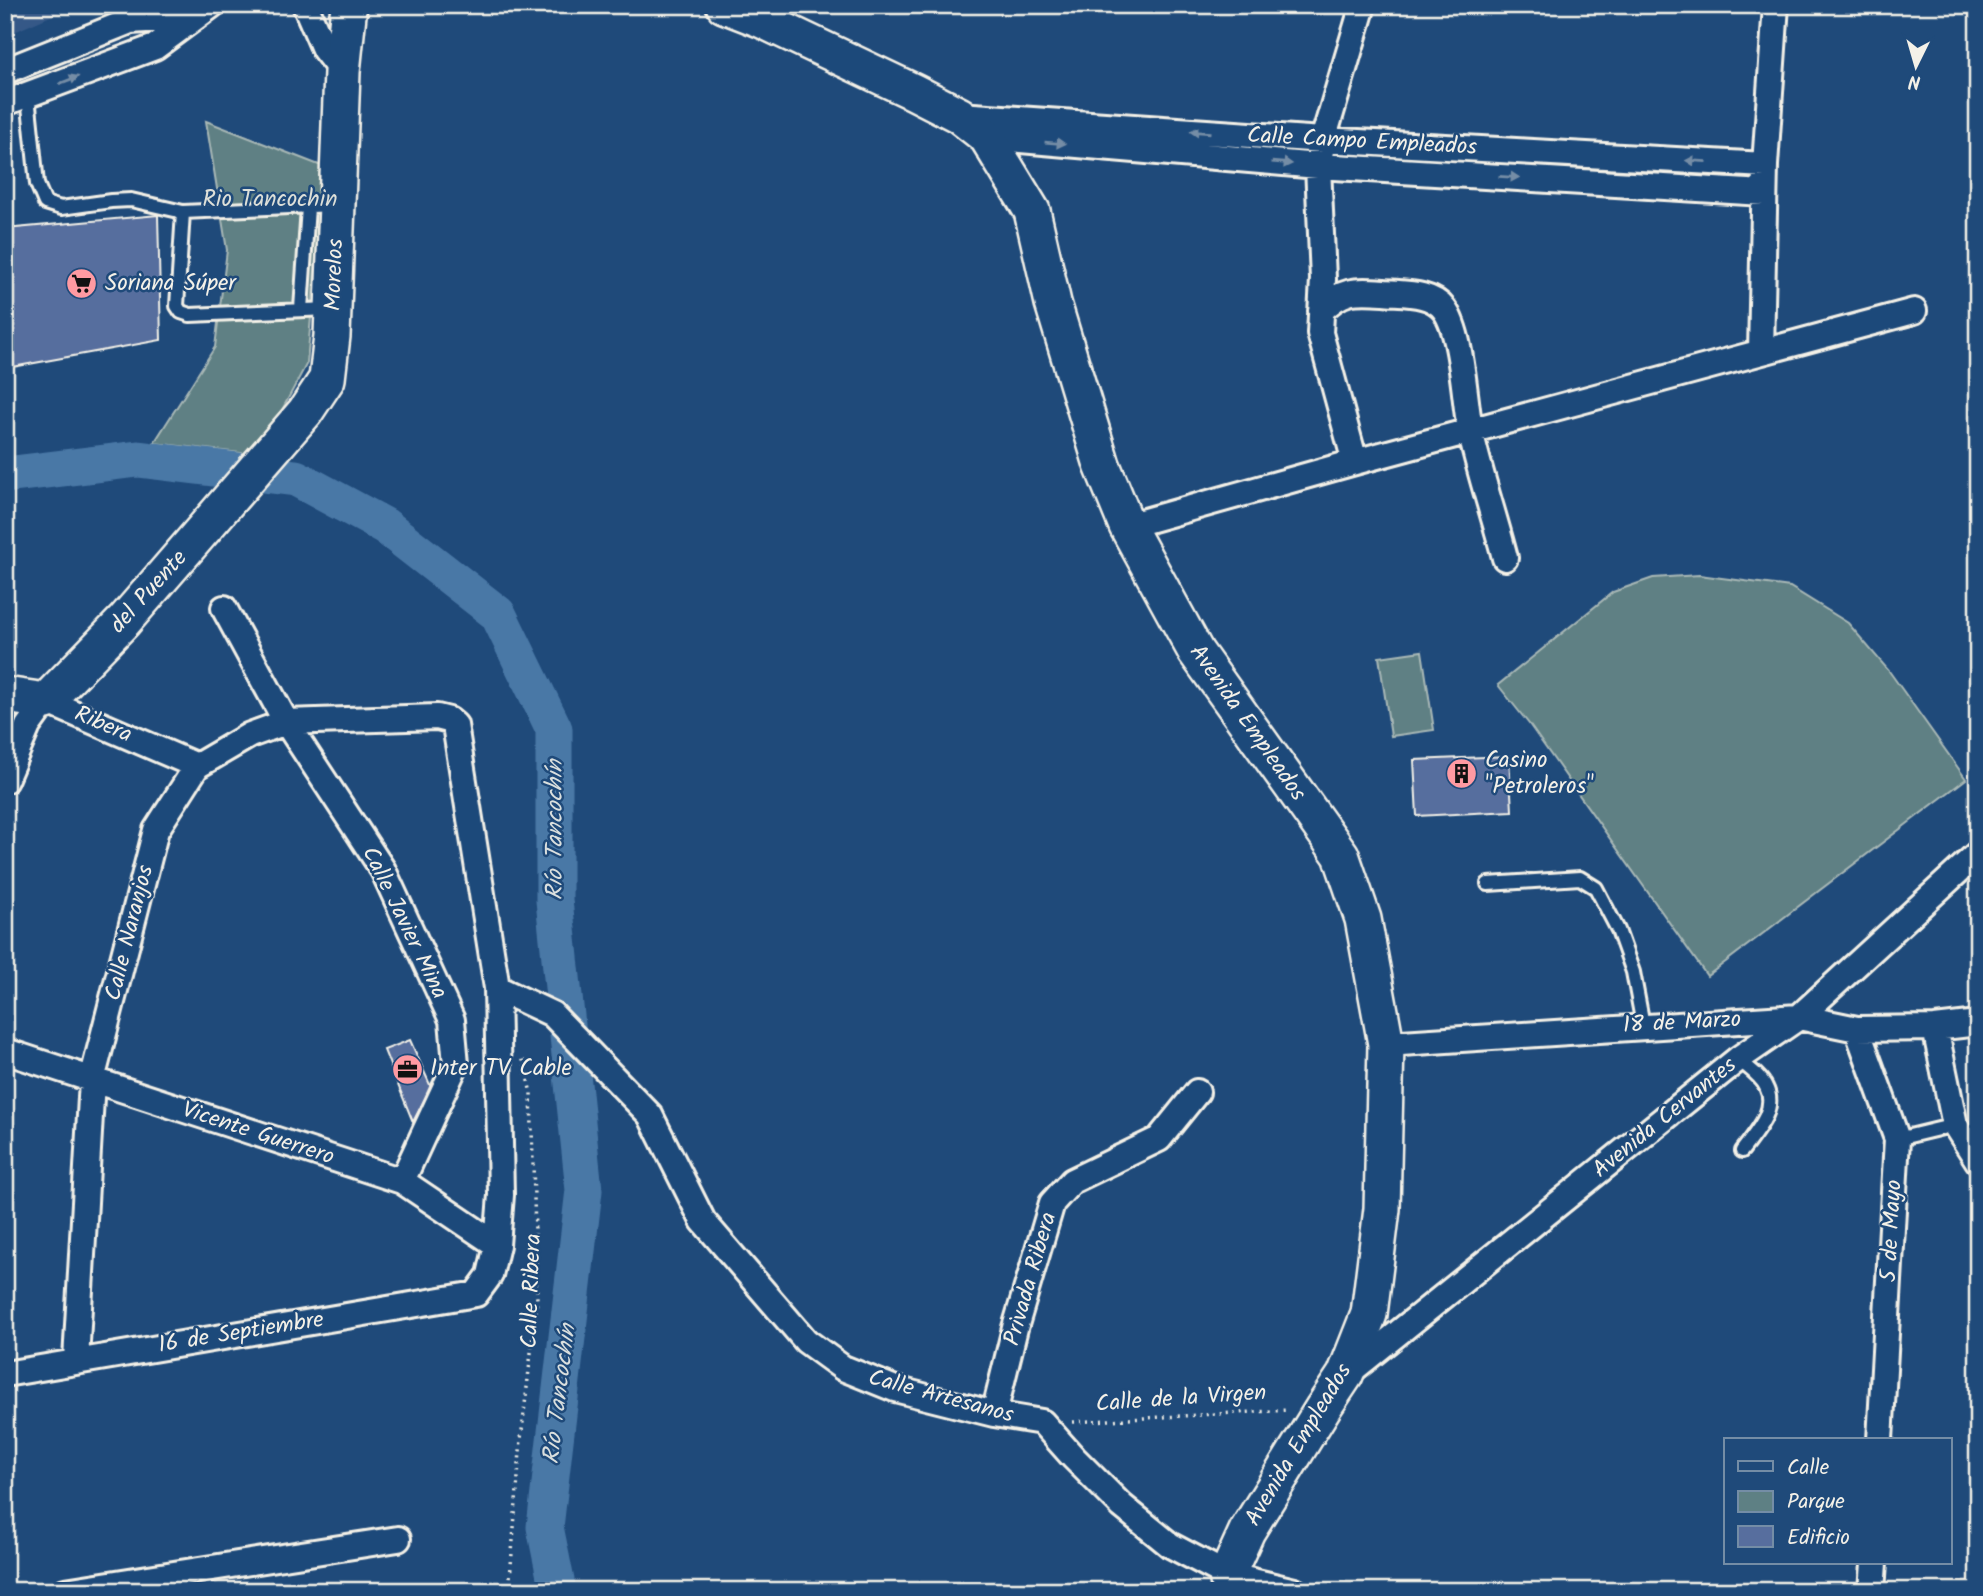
<svg xmlns="http://www.w3.org/2000/svg" width="1983" height="1596" viewBox="0 0 1983 1596" font-family="Kalam,sans-serif">
	<style>
		.built { fill: #345887 }
		.green { fill: #5e8084; stroke: #a9b8b6; stroke-width: 2 }
		.lines { fill: none; stroke-linecap: round; stroke-linejoin: round }
		.river { stroke: #4a78a6; stroke-width: 37 }
		.building { fill: #576e9e; stroke: #f4f1e8; stroke-width: 2 }
		.lane-casing { stroke: #f4f1e8; stroke-width: 18 }
		.street-casing { stroke: #f4f1e8; stroke-width: 30 }
		.secondary-casing { stroke: #f4f1e8; stroke-width: 40 }
		.path { stroke: #f4f1e8; stroke-width: 3.5; stroke-dasharray: 2 5; stroke-linecap: butt }
		.lane { stroke: #1f4a7a; stroke-width: 12 }
		.street { stroke: #1f4a7a; stroke-width: 24 }
		.secondary { stroke: #1f4a7a; stroke-width: 35 }
		.oneway { fill: #748da6 }
		.labels { text-anchor: middle; dominant-baseline: central; stroke-width: 5; stroke-linejoin: round; paint-order: stroke }
		.street-label { font-size: 23px; fill: #f4f1e8; stroke: #1f4a7a }
		.park-label { font-size: 23px; fill: #dee0d9; stroke: #1f4a7a }
		.poi-label { font-size: 23px; fill: #f4f1e8; stroke: #1f4a7a; text-anchor: start }
		.water-label { font-size: 24px; font-style: italic; fill: #dadfde; stroke: #1f4a7a }
	</style>
	<rect width="100%" height="100%" fill="#1f4a7a"/>
	<filter id="ink" filterUnits="userSpaceOnUse"><feTurbulence type="fractalNoise" baseFrequency=".0143" numOctaves="2"/><feDisplacementMap in="SourceGraphic" scale="14" xChannelSelector="R" yChannelSelector="G"/><feConvolveMatrix kernelMatrix="1 2 1 2 8 2 1 2 1" color-interpolation-filters="sRGB"/></filter>
	<g filter="url(#ink)">
		<path class="built" d="M 5,5 L 76,5 L 5,36 Z"/>
		<path class="green" d="M 206,121 L 324,167 L 307,363 L 258,455 L 154,443 L 215,347 L 227,250 Z
			M 1699,575 L 1790,587 L 1848,623 L 1889,671 L 1966,779 L 1707,976 L 1529,724 L 1498,685 L 1613,592 L 1653,578 Z
			M 1422,651 L 1434,730 L 1391,736 L 1379,657 Z"/>
		<g class="lines">
			<path class="river" d="M 5,475 L 138,459 L 296,478 L 385,526 L 498,614 L 554,729 L 554,900 L 584,1190 L 545,1527 L 558,1591"/>
		</g>
		<path class="building" d="M 158,215 L 161,340 L 7,368 L 5,229 Z
			M 1509,756 L 1512,811 L 1417,816 L 1414,760 Z
			M 410,1040 L 431,1087 L 413,1122 L 384,1050 Z"/>
		<g class="lines">
			<defs>
				<path id="lane" d="M 28,96 L 37,184 L 45,203 L 61,208 L 111,201 L 131,200 L 183,212 L 333,205
					M 183,212 L 177,306 L 181,312 L 190,315 L 329,309
					M 301,309 L 308,207
					M 1488,884 L 1580,878 L 1596,888 L 1618,930 L 1633,972 L 1643,1025
					M 1738,1059 C 1747,1067 1761,1076 1766,1087 C 1778,1110 1755,1133 1742,1151
					M 1897,1139 L 1955,1125"/>
				<path id="street" d="M 305,5 L 324,49 L 342,72
					M 5,71 L 130,21 L 194,17
					M 5,103 L 155,47 L 212,5
					M 959,115 L 1323,140 L 1765,165
					M 987,137 L 1318,166 L 1764,193
					M 1321,311 C 1342,289 1355,290 1384,292 C 1404,294 1431,292 1444,309 C 1462,333 1464,398 1470,429 C 1479,472 1494,515 1505,558
					M 1761,352 L 1765,165 L 1776,5
					M 1355,462 L 1320,333 L 1323,279 L 1318,166 L 1323,140 L 1363,5
					M 1127,526 L 1355,462 L 1914,311
					M 224,608 L 286,722 L 383,870 L 452,1020 L 456,1064 L 402,1181
					M 5,780 L 28,726 L 46,701 L 197,766
					M 497,988 L 552,1014 L 650,1115 L 703,1221 L 806,1341 L 843,1368 L 895,1389 L 994,1414 L 1042,1422 L 1074,1458 L 1122,1506 L 1170,1545 L 1227,1575 L 1295,1591
					M 1935,1028 L 1955,1125 L 1978,1161
					M 1857,1029 L 1897,1139 L 1880,1440
					M 1386,1044 L 1799,1017 L 1857,1029 L 1935,1028 L 1978,1023
					M 5,1051 L 402,1181 L 497,1245
					M 5,1374 L 476,1294 L 490,1275 L 497,1245 L 501,1195 L 497,988 L 455,725 L 449,720 L 437,717 L 286,722 L 250,735 L 197,766 L 156,830 L 92,1080 L 76,1360
					M 1346,1375 L 1738,1059 L 1799,1017 L 1978,853
					M 994,1414 L 1015,1328 L 1052,1203 L 1072,1181 L 1159,1139 L 1197,1092
					M 65,1591 L 398,1539
					M 1872,1591 L 1874,1563"/>
				<path id="secondary" d="M 724,5 L 760,19 L 914,92 L 959,115 L 987,137 L 1032,211 L 1053,303 L 1102,465 L 1127,526 L 1196,652 L 1341,855 L 1363,919 L 1386,1044 L 1382,1209 L 1369,1314 L 1345,1375 L 1323,1408 L 1247,1531 L 1227,1575 L 1230,1591
					M 5,695 L 46,701 L 124,621 L 305,412 L 327,379 L 332,336 L 342,72 L 349,5"/>
			</defs>
			<use href="#lane" class="lane-casing"/>
			<use href="#street" class="street-casing"/>
			<use href="#secondary" class="secondary-casing"/>
			<path class="path" d="M 1073,1422 L 1289,1410
				M 509,1591 L 521,1439 L 537,1301 L 531,1093 L 522,1056"/>
			<use href="#lane" class="lane"/>
			<use href="#street" class="street"/>
			<use href="#secondary" class="secondary"/>
		</g>
		<defs><path id="oneway-solid" d="M-6-.8H1V-3.2L6.5 0L1 3.2V.8H-6Z" transform="scale(1.75)"/></defs>
		<g class="oneway">
			<use href="#oneway-solid" transform="translate(69 80) rotate(-21)"/>
			<use href="#oneway-solid" transform="translate(1200 132) rotate(-176)"/>
			<use href="#oneway-solid" transform="translate(1055 143) rotate(5)"/>
			<use href="#oneway-solid" transform="translate(1696 161) rotate(-177)"/>
			<use href="#oneway-solid" transform="translate(1282 163) rotate(5)"/>
			<use href="#oneway-solid" transform="translate(1509 177) rotate(3)"/>
		</g>
	</g>
	<defs>
		<symbol id="supermarket-disc" viewBox="-11 -11 22 22"><circle r="9.5" fill="#ff9aa2" stroke="#1f4a7a"/><path d="M-6-5.5h2.5l.6 2H6L4.5 2H-2.5L-4.4-4H-6ZM-1.5 3.2a1.3 1.3 0 1 0 .1 0ZM3 3.2a1.3 1.3 0 1 0 .1 0Z" fill="#111"/></symbol>
		<symbol id="building-disc" viewBox="-11 -11 22 22"><circle r="9.5" fill="#ff9aa2" stroke="#1f4a7a"/><path d="M-4-6H4V6H1V3H-1V6H-4ZM-2.5-4.3h1.7v1.8h-1.7ZM.8-4.3h1.7v1.8H.8ZM-2.5-1h1.7V.8h-1.7ZM.8-1h1.7V.8H.8Z" fill="#111"/></symbol>
		<symbol id="office-disc" viewBox="-11 -11 22 22"><circle r="9.5" fill="#ff9aa2" stroke="#1f4a7a"/><path d="M-6-3h4V-5.5h4V-3h4V5H-6ZM-1-4.5V-3h2v-1.5ZM-6 0V1H6V0Z" fill="#111"/></symbol>
	</defs>
	<g fill-rule="evenodd">
		<use href="#supermarket-disc" x="64" y="266" width="35" height="35"/>
		<use href="#building-disc" x="1444" y="756" width="35" height="35"/>
		<use href="#office-disc" x="390" y="1052" width="35" height="35"/>
	</g>
	<g class="labels">
		<g class="street-label">
			<text transform="translate(1362 142) rotate(3)">Calle Campo Empleados</text>
			<text transform="translate(335 275) rotate(-88)">Morelos</text>
			<text transform="translate(149 592) rotate(-48)">del Puente</text>
			<text transform="translate(1247 723) rotate(55)">Avenida Empleados</text>
			<text transform="translate(103 725) rotate(23)">Ribera</text>
			<text transform="translate(404 923) rotate(64)">Calle Javier Mina</text>
			<text transform="translate(130 933) rotate(-76)">Calle Naranjos</text>
			<text transform="translate(1682 1023) rotate(-3)">18 de Marzo</text>
			<text transform="translate(1665 1118) rotate(-39)">Avenida Cervantes</text>
			<text transform="translate(258 1134) rotate(18)">Vicente Guerrero</text>
			<text transform="translate(1892 1231) rotate(-87)">5 de Mayo</text>
			<text transform="translate(1031 1279) rotate(-74)">Privada Ribera</text>
			<text transform="translate(532 1291) rotate(-88)">Calle Ribera</text>
			<text transform="translate(241 1333) rotate(-9)">16 de Septiembre</text>
			<text transform="translate(941 1397) rotate(15)">Calle Artesanos</text>
			<text transform="translate(1181 1399) rotate(-4)">Calle de la Virgen</text>
			<text transform="translate(1299 1445) rotate(-59)">Avenida Empleados</text>
		</g>
		<g class="park-label">
			<text x="270" y="200">Rio Tancochin</text>
		</g>
		<g class="poi-label">
			<text x="105" y="284">Soriana Súper</text>
			<text x="1485" y="761">Casino<tspan x="1485" dy="26">"Petroleros"</tspan></text>
			<text x="430" y="1069">Inter TV Cable</text>
		</g>
		<g class="water-label">
			<text transform="translate(555 830) rotate(-90)">Río Tancochín</text>
			<text transform="translate(560 1394) rotate(-83)">Río Tancochín</text>
		</g>
	</g>
	<rect width="1983" height="1596" fill="none" stroke="#1f4a7a" stroke-width="28"/>
	<rect x="14" y="14" width="1955" height="1568" fill="none" stroke="#f4f1e8" stroke-width="2.5" filter="url(#ink)"/>
	<rect x="1724" y="1438" width="228" height="126" fill="#1f4a7a" stroke="#748da6" stroke-width="2"/>
	<rect x="1738" y="1461" width="35" height="10" fill="#1f4a7a" stroke="#748da6" stroke-width="2"/>
	<text x="1787" y="1474" font-size="21" fill="#f4f1e8">Calle</text>
	<rect x="1738" y="1491" width="35" height="21" fill="#5e8084" stroke="#748da6" stroke-width="2"/>
	<text x="1787" y="1508" font-size="21" fill="#f4f1e8">Parque</text>
	<rect x="1738" y="1526" width="35" height="21" fill="#576e9e" stroke="#748da6" stroke-width="2"/>
	<text x="1787" y="1544" font-size="21" fill="#f4f1e8">Edificio</text>
	<g transform="translate(1916 66) rotate(185)" stroke="#1f4a7a" stroke-width="5" paint-order="stroke">
	<path d="M0-5L12 26L0 18L-12 26Z" fill="#f4f1e8"/>
	<text y="-10" font-size="19" font-weight="bold" text-anchor="middle" fill="#f4f1e8">N</text>
	</g>
</svg>
